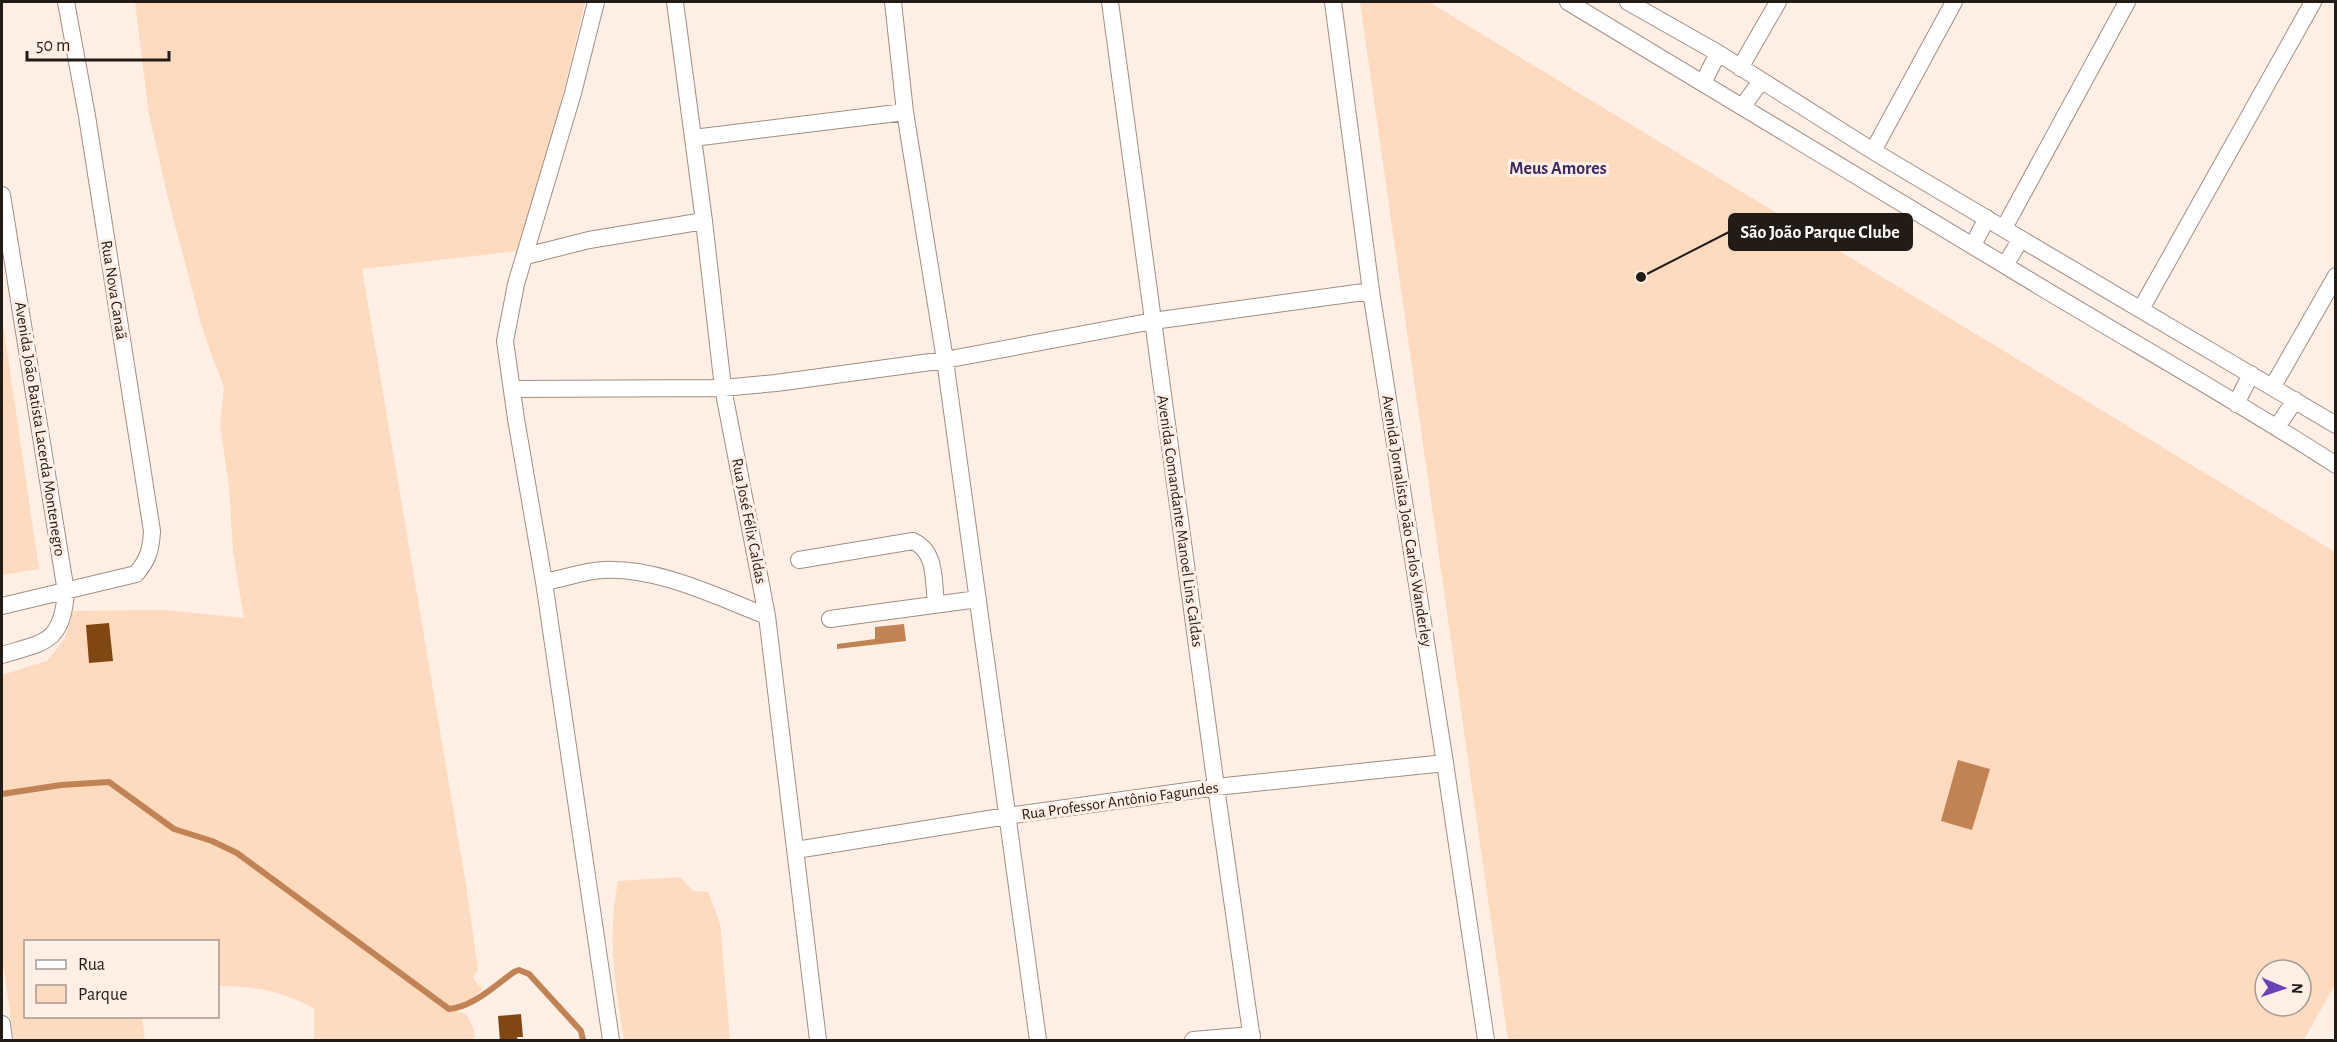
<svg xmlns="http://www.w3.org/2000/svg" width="2337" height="1042" viewBox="0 0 2337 1042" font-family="'Alegreya Sans',sans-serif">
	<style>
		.green { fill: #fedabf; fill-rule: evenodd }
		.water { fill: #c18353 }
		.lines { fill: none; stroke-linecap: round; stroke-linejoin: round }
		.stream { stroke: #c18353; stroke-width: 6 }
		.building { fill: #804712 }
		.minor-casing { stroke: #a08e81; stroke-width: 18 }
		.minor { stroke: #fff; stroke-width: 16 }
		.labels { text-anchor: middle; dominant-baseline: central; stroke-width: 6; stroke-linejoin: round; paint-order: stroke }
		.street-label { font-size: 16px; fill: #221b16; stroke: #ffefe4 }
		.neighbourhood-label { font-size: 18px; font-weight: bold; fill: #3d2a65; stroke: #ffefe4 }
		.leader { fill: none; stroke: #221b16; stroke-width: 2 }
		.callout-dot { fill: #221b16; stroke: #ffefe4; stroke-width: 2 }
		.callout { fill: #221b16; stroke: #221b16; stroke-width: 2 }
		.callout-label { font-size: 18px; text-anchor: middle; font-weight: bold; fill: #fff }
	</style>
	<rect width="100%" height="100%" fill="#ffefe4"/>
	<path class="green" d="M 135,2 L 585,2 L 546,164 L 516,251 L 362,269 L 466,885 L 478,969 L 473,978 L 482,989 L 468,1004 L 450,1009 L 467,1015 L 474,1031 L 475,1040 L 314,1040 L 314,1008 C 278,991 258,986 218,986 L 218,942 L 26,942 L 26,1016 L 142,1017 L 145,1040 L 14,1040 L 2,956 L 2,675 L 47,661 L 65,638 L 73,611 L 165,610 L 244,618 L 233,551 L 229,487 L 220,425 L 224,388 L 203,331 L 167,194 L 149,114 Z
		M 1360,2 L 1429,2 L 2335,552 L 2335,984 L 2304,1040 L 1508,1040 ZM 2265,970 L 2301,970 L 2301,1006 L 2265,1006 Z
		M 2,317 L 39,569 L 2,575 Z
		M 680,877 L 693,891 L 708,892 L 720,924 L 730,1040 L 624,1040 C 618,1002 611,962 613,923 C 613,909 616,895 618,881 Z"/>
	<path class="water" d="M 904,624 L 906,641 L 837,649 L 837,644 L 875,639 L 875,627 Z
		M 1958,760 L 1990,769 L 1972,830 L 1941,821 Z"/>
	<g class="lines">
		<path class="stream" d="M 2,794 L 61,785 L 109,782 L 174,829 L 212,841 L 237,853 L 449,1009 C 473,1007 494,986 514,972 L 519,970 L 529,974 L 581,1031 L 583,1040"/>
	</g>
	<path class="building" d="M 109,623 L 113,661 L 89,663 L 86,625 Z
		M 521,1014 L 523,1037 L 517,1037 L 518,1041 L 500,1041 L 498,1016 Z"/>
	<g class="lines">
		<defs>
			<path id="minor" d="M 596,2 L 573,93 L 516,284 L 505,341 L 516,419 L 544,582 L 611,1040
				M 675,2 L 704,221 L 723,388 L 767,616 L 818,1040
				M 893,2 L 905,112 L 945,360 L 1038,1040
				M 1110,2 L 1216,787 L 1252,1040
				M 1333,2 L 1371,291 L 1445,763 L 1486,1040
				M 1568,2 C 1715,89 1861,177 2006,266 C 2115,333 2228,395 2336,465
				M 1628,2 L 1718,53 L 1873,151 L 2021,239 L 2336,425
				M 1740,68 L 1778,2
				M 1704,81 L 1718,53
				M 1743,106 L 1761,81
				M 693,138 L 905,112
				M 1873,151 L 1954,2
				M 2,195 L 66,592 C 62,643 45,642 2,655
				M 2004,228 L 2127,2
				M 1973,245 L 1987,218
				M 526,256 L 589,240 L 704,221
				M 2005,265 L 2021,239
				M 2141,309 L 2313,2
				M 2273,386 L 2336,276
				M 512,389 L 723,388 L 776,383 L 945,360 L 1153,321 L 1371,291
				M 2236,404 L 2251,374
				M 2277,427 L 2295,400
				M 799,560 L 913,541 C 937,552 933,580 936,604
				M 544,582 C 564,579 582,571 603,570 C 658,567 717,597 767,616
				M 2,606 L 136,574 C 148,560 151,550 152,531 L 87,116 L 66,2
				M 830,619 L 978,599
				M 796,850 L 1007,816 L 1216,787 L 1445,763
				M 2,1024 L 4,1040
				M 1193,1040 L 1252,1035"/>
		</defs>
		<use href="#minor" class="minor-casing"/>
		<use href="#minor" class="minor"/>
	</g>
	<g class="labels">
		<g class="street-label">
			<text transform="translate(114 290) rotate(81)">Rua Nova Canaã</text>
			<text transform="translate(40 429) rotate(81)">Avenida João Batista Lacerda Montenegro</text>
			<text transform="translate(749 521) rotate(79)">Rua José Félix Caldas</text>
			<text transform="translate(1180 521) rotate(82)">Avenida Comandante Manoel Lins Caldas</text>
			<text transform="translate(1407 521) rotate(81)">Avenida Jornalista João Carlos Wanderley</text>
			<text transform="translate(1120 801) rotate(-8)">Rua Professor Antônio Fagundes</text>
		</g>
		<g class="neighbourhood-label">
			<text x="1558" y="169">Meus Amores</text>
		</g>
	</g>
	<path class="leader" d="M1641 277L1729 232"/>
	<circle class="callout-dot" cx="1641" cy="277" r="6"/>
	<rect class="callout" x="1729" y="214" width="183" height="36" rx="6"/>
	<g class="callout-label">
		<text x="1820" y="238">São João Parque Clube</text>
	</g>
	<rect width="2337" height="1042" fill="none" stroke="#221b16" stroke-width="6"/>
	<rect x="24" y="940" width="195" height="78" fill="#ffefe4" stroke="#a79a92" stroke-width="1.5"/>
	<rect x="36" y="960" width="30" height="9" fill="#ffffff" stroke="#a79a92" stroke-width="1.5"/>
	<text x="78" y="970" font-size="18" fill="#221b16">Rua</text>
	<rect x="36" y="985" width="30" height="18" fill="#fedabf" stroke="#a79a92" stroke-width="1.5"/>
	<text x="78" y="1000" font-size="18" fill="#221b16">Parque</text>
	<g transform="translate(2283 988) rotate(92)"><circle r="28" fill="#ffefe4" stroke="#a79a92" stroke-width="1.5"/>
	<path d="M0-4.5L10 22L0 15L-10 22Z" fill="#6c42ba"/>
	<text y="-9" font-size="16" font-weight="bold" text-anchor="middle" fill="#221b16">N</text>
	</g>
	<path d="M27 51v9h142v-9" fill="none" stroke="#221b16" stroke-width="3"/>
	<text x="36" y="51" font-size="18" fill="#221b16" stroke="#ffefe4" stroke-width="4.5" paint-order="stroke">50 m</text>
</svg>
